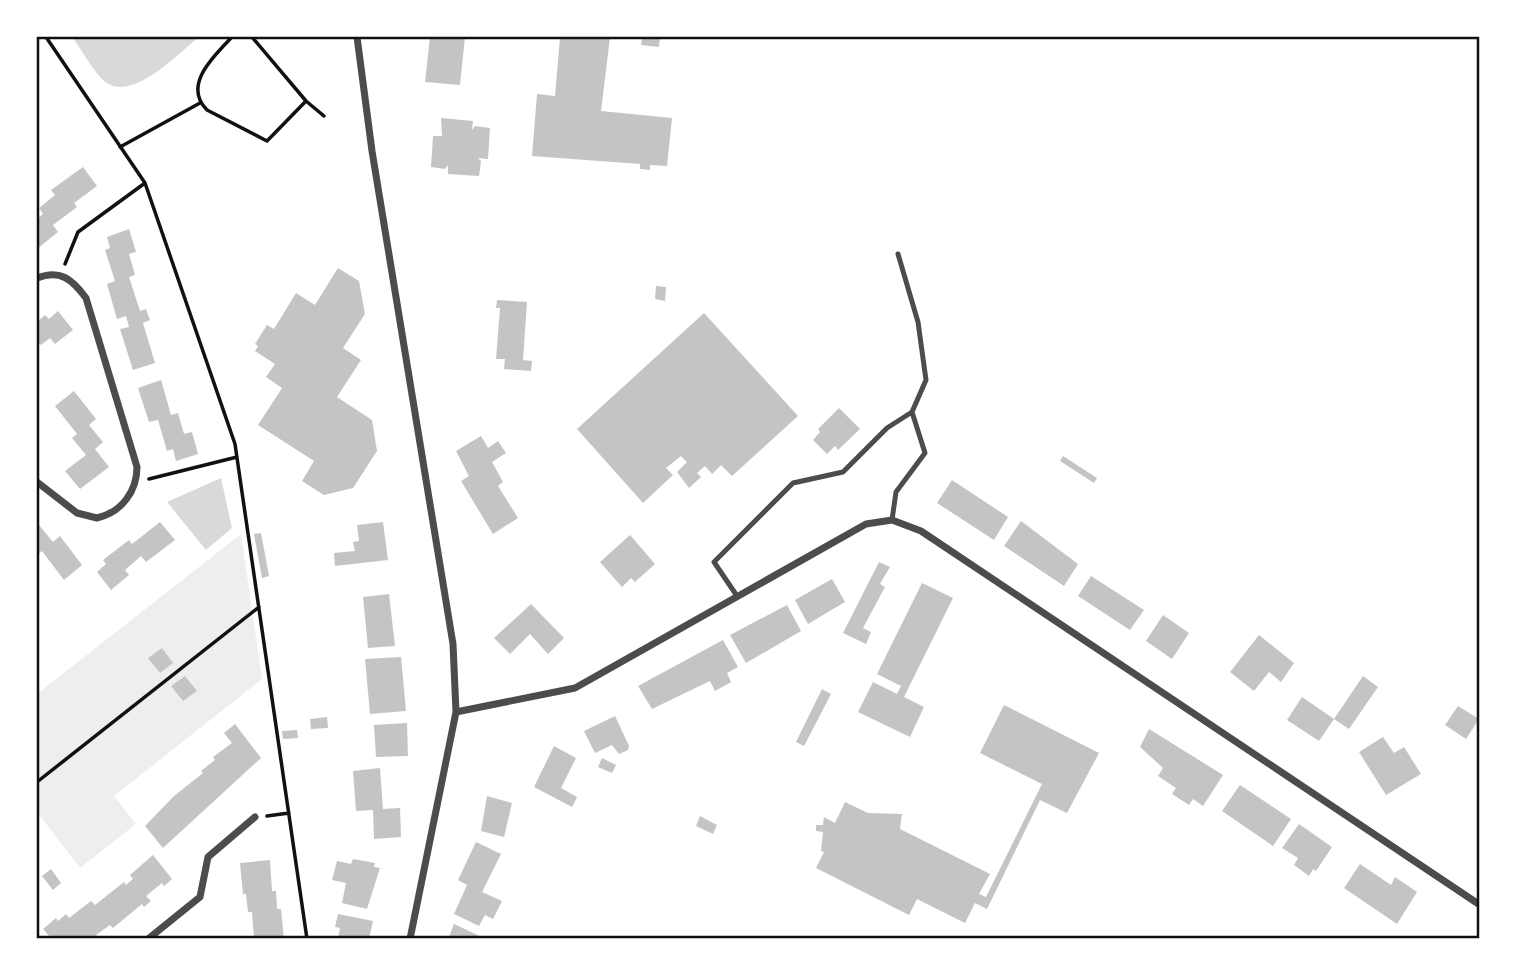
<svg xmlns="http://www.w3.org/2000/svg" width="1517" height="976" viewBox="0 0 1517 976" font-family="Overpass,sans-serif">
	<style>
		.green { fill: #eee }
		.water { fill: #d9d9d9 }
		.building { fill: #c4c4c4 }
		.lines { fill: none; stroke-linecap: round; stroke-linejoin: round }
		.path { stroke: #111; stroke-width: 3.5 }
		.service { stroke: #4c4c4c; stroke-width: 5 }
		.minor { stroke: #4c4c4c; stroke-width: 7 }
		.neatline { fill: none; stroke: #111; stroke-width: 2.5 }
	</style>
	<rect width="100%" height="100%" fill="#fff"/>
	<path class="green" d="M 241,534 L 262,679 L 114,796 L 136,824 L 80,868 L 37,812 L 37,694 Z"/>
	<path class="water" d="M 72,37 L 199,37 C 177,54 128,108 101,78 C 90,66 82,50 72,37 Z
		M 221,478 L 232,528 L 206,550 L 167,502 Z"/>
	<path class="building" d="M 430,37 L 465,37 L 460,85 L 425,82 Z
		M 560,37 L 610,37 L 601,111 L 672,118 L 667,166 L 650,165 L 650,170 L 640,169 L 640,164 L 532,156 L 537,94 L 555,96 Z
		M 642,37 L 660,37 L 659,47 L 641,45 Z
		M 441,118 L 473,121 L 472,130 L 475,126 L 490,128 L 488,159 L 478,158 L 481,161 L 479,176 L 448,174 L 448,165 L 445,169 L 431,167 L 433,136 L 442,136 Z
		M 83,167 L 97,186 L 74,203 L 77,207 L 53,225 L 58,232 L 37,249 L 37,219 L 43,214 L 39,208 L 55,195 L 51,190 Z
		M 129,229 L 136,252 L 129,254 L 135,275 L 129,277 L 140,311 L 146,309 L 150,320 L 143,323 L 155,363 L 133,370 L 120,329 L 129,327 L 126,316 L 117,319 L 107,284 L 115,281 L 105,250 L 110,248 L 107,237 Z
		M 338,268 L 359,281 L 365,314 L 343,348 L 361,360 L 337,397 L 372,420 L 377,451 L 353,488 L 324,495 L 302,481 L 314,461 L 258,425 L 282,388 L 266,377 L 275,364 L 255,351 L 258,346 L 255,344 L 267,325 L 274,329 L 296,293 L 315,305 Z
		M 656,286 L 666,287 L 665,301 L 655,299 Z
		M 497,300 L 527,302 L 523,360 L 532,361 L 531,371 L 504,369 L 505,359 L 496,359 L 500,308 L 496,308 Z
		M 58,311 L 73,330 L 55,344 L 50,338 L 41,345 L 37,341 L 37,322 L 45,315 L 49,319 Z
		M 704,313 L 798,416 L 732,476 L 721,465 L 712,474 L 705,466 L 697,473 L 701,477 L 689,488 L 677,472 L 687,462 L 681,456 L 666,468 L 673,475 L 643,503 L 577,429 Z
		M 161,380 L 171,415 L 178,413 L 184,434 L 192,432 L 198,454 L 176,461 L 173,449 L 167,451 L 158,420 L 149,422 L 138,388 Z
		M 74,391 L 96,419 L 89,425 L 103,442 L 95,449 L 109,467 L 80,489 L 65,471 L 86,455 L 72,438 L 77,434 L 55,406 Z
		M 839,408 L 860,429 L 838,450 L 835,446 L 827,454 L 813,440 L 820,432 L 818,429 Z
		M 481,436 L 488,448 L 498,441 L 506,453 L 492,462 L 503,482 L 498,486 L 518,518 L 493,534 L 461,481 L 469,476 L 456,451 Z
		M 1063,456 L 1097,478 L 1094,483 L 1060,461 Z
		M 952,480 L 1008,517 L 994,540 L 937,503 Z
		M 1021,521 L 1078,564 L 1064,586 L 1004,546 Z
		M 160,522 L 175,540 L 146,562 L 141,556 L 125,570 L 129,575 L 111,590 L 97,572 L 106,564 L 103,560 L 129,540 L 132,544 Z
		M 383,522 L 388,560 L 335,566 L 334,553 L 355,551 L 353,542 L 359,541 L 357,525 Z
		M 39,525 L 53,542 L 60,536 L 82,565 L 64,580 L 42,551 L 37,555 L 37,527 Z
		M 261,533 L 269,576 L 262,578 L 254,534 Z
		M 630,535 L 655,564 L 635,582 L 631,578 L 622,587 L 600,562 Z
		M 879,562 L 890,567 L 880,584 L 885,587 L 863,628 L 871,632 L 866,644 L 843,633 Z
		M 1091,576 L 1144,610 L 1130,630 L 1078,596 Z
		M 832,579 L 845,602 L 808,624 L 795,600 Z
		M 922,583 L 953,598 L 904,697 L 924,707 L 910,737 L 858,712 L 873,682 L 897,694 L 901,686 L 877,674 Z
		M 389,594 L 395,646 L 368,648 L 363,597 Z
		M 531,604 L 564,638 L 548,654 L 530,634 L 510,654 L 494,638 Z
		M 787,605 L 801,631 L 746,663 L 730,635 Z
		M 1163,615 L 1189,633 L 1172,659 L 1146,641 Z
		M 1259,635 L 1294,663 L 1281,682 L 1269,672 L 1254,691 L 1230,672 Z
		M 723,640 L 738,667 L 727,673 L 731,682 L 715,691 L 710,681 L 652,709 L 638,686 Z
		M 162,648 L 173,663 L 160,673 L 148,658 Z
		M 401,657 L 406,711 L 370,714 L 365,659 Z
		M 185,676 L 197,691 L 183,701 L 171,686 Z
		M 1363,676 L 1378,687 L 1349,729 L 1334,719 Z
		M 822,689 L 831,694 L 804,746 L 796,742 Z
		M 1302,697 L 1334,719 L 1319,741 L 1287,720 Z
		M 1004,705 L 1099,753 L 1067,813 L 1040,800 L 987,909 L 975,903 L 965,923 L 917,899 L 909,915 L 816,868 L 824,852 L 821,851 L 823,832 L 816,831 L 816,825 L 823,825 L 824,817 L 835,823 L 845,802 L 868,813 L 902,814 L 900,829 L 990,874 L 979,894 L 986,897 L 1042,784 L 980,753 Z
		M 1458,706 L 1479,719 L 1466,739 L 1445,725 Z
		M 615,716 L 629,746 L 628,750 L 619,754 L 612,745 L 595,753 L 584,731 Z
		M 327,717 L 328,728 L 311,729 L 310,719 Z
		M 407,723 L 408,756 L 376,757 L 374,725 Z
		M 235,724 L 261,758 L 163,848 L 145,826 L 174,796 L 203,773 L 201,771 L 215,760 L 213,757 L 232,743 L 224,733 Z
		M 1149,729 L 1223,775 L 1203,806 L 1193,799 L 1189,805 L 1172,794 L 1176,788 L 1158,776 L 1163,768 L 1140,747 Z
		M 297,730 L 298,738 L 283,739 L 282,731 Z
		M 1383,737 L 1394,753 L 1404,747 L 1421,774 L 1386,795 L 1359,752 Z
		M 554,746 L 576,758 L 561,788 L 577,797 L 572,807 L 534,787 Z
		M 602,758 L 616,765 L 612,773 L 598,767 Z
		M 380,768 L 383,809 L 400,808 L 401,837 L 374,839 L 373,810 L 356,811 L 353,771 Z
		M 1240,785 L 1291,819 L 1273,846 L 1222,811 Z
		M 487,796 L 512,803 L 504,837 L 481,831 Z
		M 700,816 L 717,825 L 713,834 L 696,826 Z
		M 1299,824 L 1332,847 L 1316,871 L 1313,869 L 1309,876 L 1294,865 L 1298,858 L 1282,848 Z
		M 476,842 L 501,854 L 482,892 L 502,901 L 493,919 L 485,915 L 479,926 L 454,914 L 467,885 L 458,880 Z
		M 153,855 L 172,879 L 164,886 L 162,883 L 146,896 L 151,901 L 144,907 L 142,904 L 113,928 L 110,925 L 96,935 L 98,937 L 96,939 L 47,939 L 50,937 L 43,929 L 56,918 L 58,921 L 66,914 L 69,918 L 91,901 L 95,905 L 124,882 L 126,885 L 133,879 L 130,875 Z
		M 353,859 L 375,863 L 374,867 L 380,868 L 367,909 L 342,903 L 346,883 L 332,880 L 337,861 L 351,864 Z
		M 270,860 L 272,891 L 276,891 L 277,909 L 281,909 L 284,939 L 254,939 L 252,912 L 248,912 L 246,894 L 243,894 L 240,863 Z
		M 1360,864 L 1391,885 L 1395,877 L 1417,892 L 1397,924 L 1344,888 Z
		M 51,869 L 61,883 L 53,890 L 42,876 Z
		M 338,914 L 373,921 L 369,939 L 338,939 L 340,928 L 335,927 Z
		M 454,924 L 486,939 L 449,937 Z"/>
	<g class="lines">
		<path class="path" d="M 46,37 L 145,183 L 235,444 L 307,939
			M 232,37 C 214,56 182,85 207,110 L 267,141 L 306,101
			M 252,37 L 306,101 L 324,116
			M 120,147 L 200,103
			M 65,264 L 78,232 L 145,183
			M 149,479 L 237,457
			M 37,782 L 259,607
			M 267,816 L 289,813"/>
		<path class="service" d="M 892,520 L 896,492 L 925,453 L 912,412 L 926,380 L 918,322 L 898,254
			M 737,596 L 714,562 L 793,483 L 843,472 L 887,428 L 912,412"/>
		<path class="minor" d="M 357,37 L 372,151 L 453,644 L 456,712 L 410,939
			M 37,278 C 60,269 72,279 86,298 L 137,467 C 137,491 122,512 97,518 L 77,513 L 37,482
			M 456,712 L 575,688 L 866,524 L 892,520 L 921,531 L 1480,905
			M 148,939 L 200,897 L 208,857 L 255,817"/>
	</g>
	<rect width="1517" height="976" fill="none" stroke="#ffffff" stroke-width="77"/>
	<rect x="38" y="38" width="1440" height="899" class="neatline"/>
</svg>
